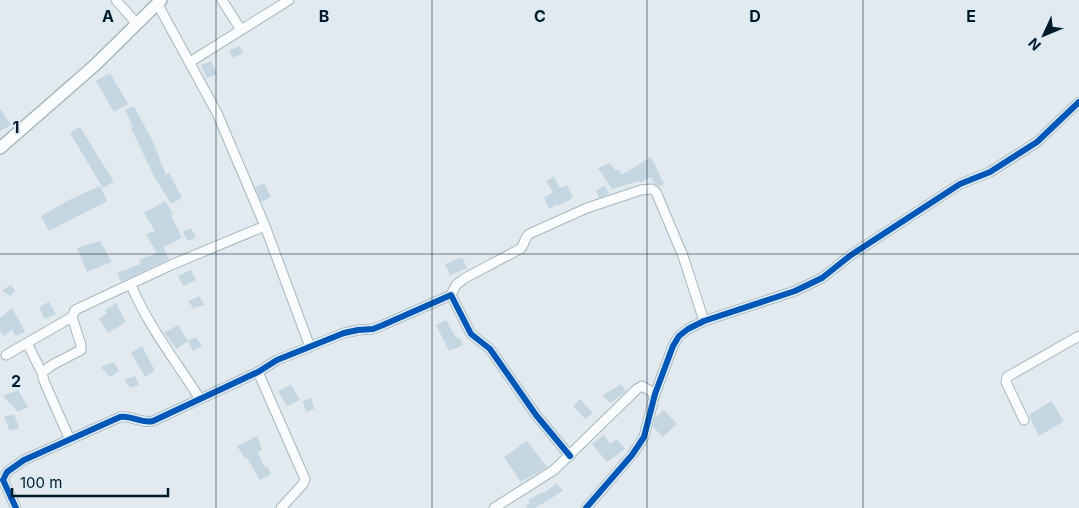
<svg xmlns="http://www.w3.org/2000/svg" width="1079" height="508" viewBox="0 0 1079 508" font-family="Inter,sans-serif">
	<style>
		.building { fill: #c3d6e1 }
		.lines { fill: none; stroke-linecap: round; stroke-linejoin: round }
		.minor-casing { stroke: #a5b7c1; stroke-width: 11 }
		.tertiary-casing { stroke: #a5b7c1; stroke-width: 14 }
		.minor { stroke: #fbfcfd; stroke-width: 9 }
		.tertiary { stroke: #fbfcfd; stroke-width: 11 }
		.cycleway-casing { stroke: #ddebf4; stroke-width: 9 }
		.cycleway { stroke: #0057b8; stroke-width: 6 }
		.grid { fill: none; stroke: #001b2b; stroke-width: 1; stroke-opacity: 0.55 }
		.grid-label { font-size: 16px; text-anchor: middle; font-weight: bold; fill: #001b2b; stroke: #ddebf4; stroke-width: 4; stroke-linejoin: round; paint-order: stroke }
	</style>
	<rect width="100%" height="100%" fill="#e2eaef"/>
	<path class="building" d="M 240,46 L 243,53 L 232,58 L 229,50 Z
		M 211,61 L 217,74 L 207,78 L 201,65 Z
		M 110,73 L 128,104 L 114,112 L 96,81 Z
		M 134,106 L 153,142 L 166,175 L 169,173 L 182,198 L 171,204 L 154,176 L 131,128 L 133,127 L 125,110 Z
		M 0,109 L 11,125 L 0,131 Z
		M 80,127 L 114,182 L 103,188 L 70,133 Z
		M 651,157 L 664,184 L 659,186 L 654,183 L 651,177 L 640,183 L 639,181 L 612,189 L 598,168 L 610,163 L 615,170 L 618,169 L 622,175 Z
		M 554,177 L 560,188 L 567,185 L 573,198 L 558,206 L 558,204 L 549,209 L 544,198 L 553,192 L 546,181 Z
		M 264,183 L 271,197 L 261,202 L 255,187 Z
		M 100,186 L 107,201 L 49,231 L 41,216 L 69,200 Z
		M 605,186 L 609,194 L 599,198 L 596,190 Z
		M 165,201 L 173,214 L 171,215 L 182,238 L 163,247 L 169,259 L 121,282 L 117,273 L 141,264 L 139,260 L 157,253 L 146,234 L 155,231 L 144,213 Z
		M 191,228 L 196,237 L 188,241 L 183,232 Z
		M 100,241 L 112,262 L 87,272 L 77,248 Z
		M 462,257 L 467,268 L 450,275 L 445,264 Z
		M 191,270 L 196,280 L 183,286 L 178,276 Z
		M 11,285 L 15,290 L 10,296 L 2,290 Z
		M 200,296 L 204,305 L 193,308 L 188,301 Z
		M 49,302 L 56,314 L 45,319 L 39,307 Z
		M 116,303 L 126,322 L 108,333 L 99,319 L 107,313 L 105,310 Z
		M 12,308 L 25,332 L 16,336 L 12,330 L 4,336 L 0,331 L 0,318 Z
		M 446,320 L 456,338 L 459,337 L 463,345 L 449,351 L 436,325 Z
		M 178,325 L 188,341 L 177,349 L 164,333 Z
		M 196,337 L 202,346 L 193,351 L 188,341 Z
		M 142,346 L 155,371 L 145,377 L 131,353 Z
		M 114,362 L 119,371 L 110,377 L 101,367 Z
		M 135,376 L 139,385 L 131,388 L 124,380 Z
		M 621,384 L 626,391 L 611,403 L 602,396 Z
		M 291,385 L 300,400 L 287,406 L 278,391 Z
		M 18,390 L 28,407 L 18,412 L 3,396 Z
		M 311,397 L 314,409 L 306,412 L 303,401 Z
		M 580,399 L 593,413 L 585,419 L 573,406 Z
		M 1051,401 L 1064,421 L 1039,436 L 1029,415 Z
		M 664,410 L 677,424 L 663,437 L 653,427 L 655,418 Z
		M 14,414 L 19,428 L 10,431 L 4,417 Z
		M 604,435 L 610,444 L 617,439 L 625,449 L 607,462 L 592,444 Z
		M 257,436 L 262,450 L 258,452 L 264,467 L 267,466 L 271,474 L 260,480 L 247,458 L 245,458 L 237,446 Z
		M 527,441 L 547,467 L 521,482 L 504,457 Z
		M 557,483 L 563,491 L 535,508 L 527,508 L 526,506 L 530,503 L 528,500 L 543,492 L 544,493 Z"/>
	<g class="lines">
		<defs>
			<path id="minor" d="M 116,0 L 136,23
				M 222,0 L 241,30
				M 157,3 L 217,113 L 265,226 L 310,347
				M 190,62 L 289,0
				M 131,285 C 148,326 176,361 200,399
				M 451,295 L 456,285 L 465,278 L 520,249 C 525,245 524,238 529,234 L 587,208 L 641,190 L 652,189 L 656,192 L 683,256 L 704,321
				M 27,343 L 42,373
				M 6,355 L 72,317
				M 258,372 L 305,479 L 303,484 L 281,508
				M 1024,420 L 1006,382 L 1007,377 L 1079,336
				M 70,440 L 44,381 L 42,373 L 52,365 L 81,350 L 81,345 L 72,317 L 75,310 L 171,265 L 265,226
				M 16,508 L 3,480 L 7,472 L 24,460 L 120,417 C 132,415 141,424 153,421 L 258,372 L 277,360 L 344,333 L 358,330 L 373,329 L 383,325 L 451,295 L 471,334 L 490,349 L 536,415 L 570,456
				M 494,508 L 554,470 L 637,389 L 642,386 L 655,394
				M 586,508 L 632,455 L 644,437 L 655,394 L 673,346 L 679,336 L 688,329 L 704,321 L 795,291 L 822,278 L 851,255 L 960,184 L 990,172 L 1037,142 L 1079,102"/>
			<path id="tertiary" d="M 0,148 L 94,66 L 161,0"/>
		</defs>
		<use href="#minor" class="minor-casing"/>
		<use href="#tertiary" class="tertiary-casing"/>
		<use href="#minor" class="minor"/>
		<use href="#tertiary" class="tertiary"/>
		<defs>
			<path id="cycleway" d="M 16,508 L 3,480 L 7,472 L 24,460 L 120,417 C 132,415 141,424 153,421 L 258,372 L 277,360 L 344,333 L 358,330 L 373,329 L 383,325 L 451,295 L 471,334 L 490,349 L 536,415 L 570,456
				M 586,508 L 632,455 L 644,437 L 655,394 L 673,346 L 679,336 L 688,329 L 704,321 L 795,291 L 822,278 L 851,255 L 960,184 L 990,172 L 1037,142 L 1079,102"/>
		</defs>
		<use href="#cycleway" class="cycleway-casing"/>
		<use href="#cycleway" class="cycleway"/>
	</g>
	<path class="grid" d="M 216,0 L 216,508M 432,0 L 432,508M 647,0 L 647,508M 863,0 L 863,508M 0,254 L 1079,254"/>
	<g class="grid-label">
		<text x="108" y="22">A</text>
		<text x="324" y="22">B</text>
		<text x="540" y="22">C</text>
		<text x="755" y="22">D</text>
		<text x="971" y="22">E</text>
		<text x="16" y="133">1</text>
		<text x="16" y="387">2</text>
	</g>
	<g transform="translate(1044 35) rotate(226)" stroke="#ddebf4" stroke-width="4" paint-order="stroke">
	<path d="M0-4L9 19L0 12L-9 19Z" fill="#001b2b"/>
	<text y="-8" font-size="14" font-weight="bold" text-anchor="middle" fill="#001b2b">N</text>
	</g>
	<path d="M12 488v8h156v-8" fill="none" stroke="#001b2b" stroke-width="2.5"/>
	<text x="20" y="488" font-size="15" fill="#001b2b" stroke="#ddebf4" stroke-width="4" paint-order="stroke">100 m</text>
</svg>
